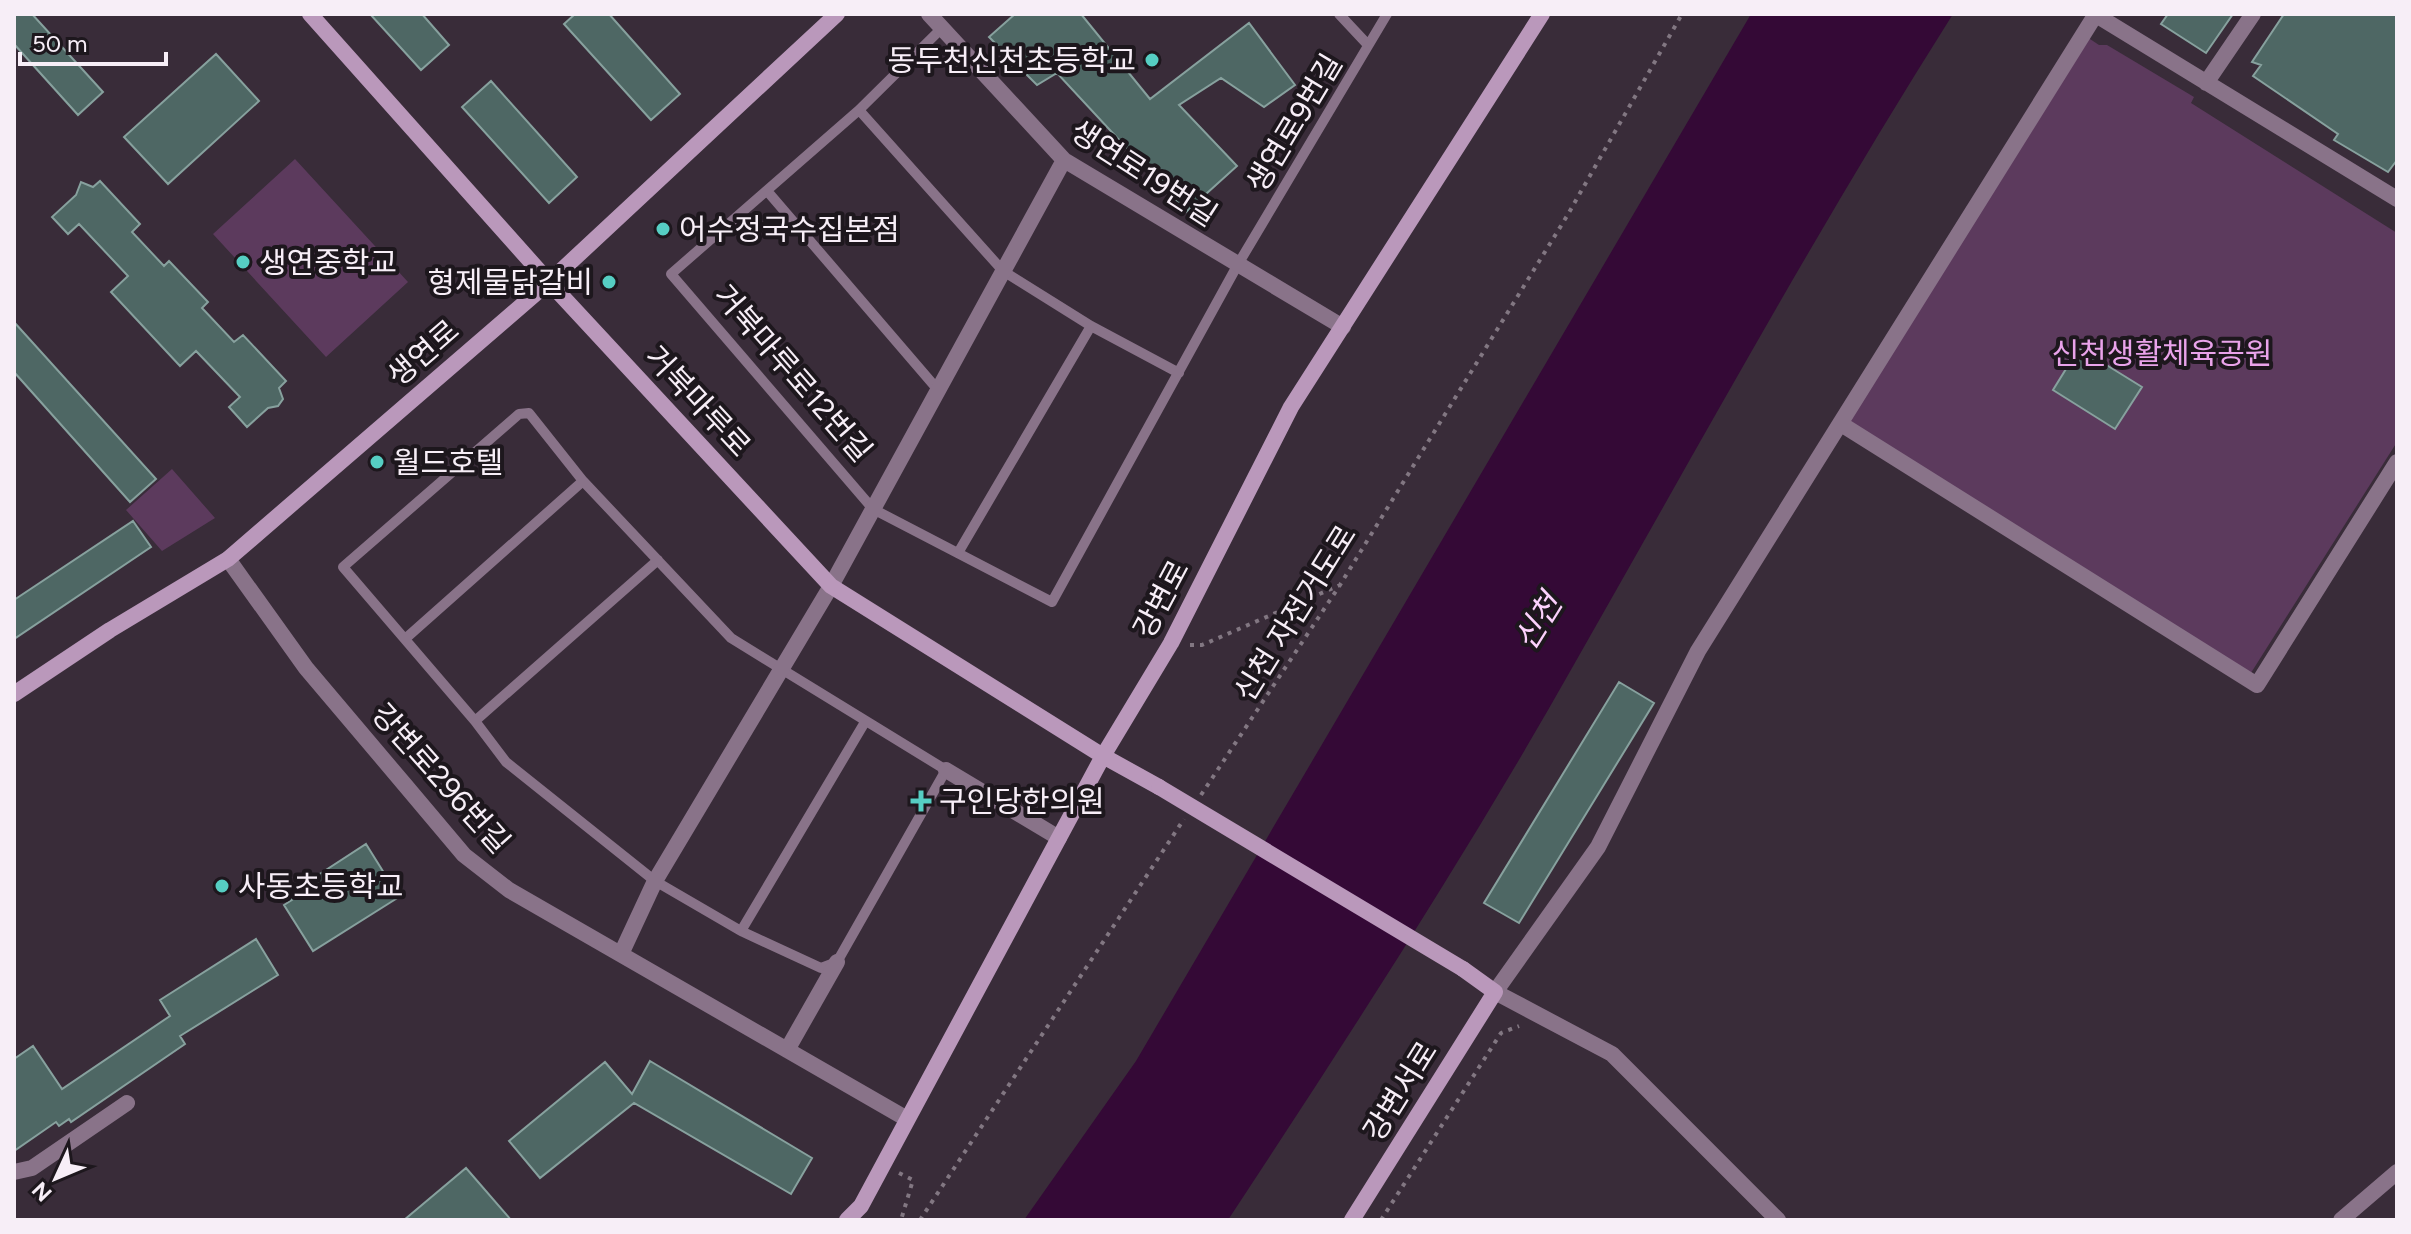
<svg xmlns="http://www.w3.org/2000/svg" width="2411" height="1234" viewBox="0 0 2411 1234" font-family="Figtree,'Noto Sans KR',sans-serif">
	<style>
		.green { fill: #5c3a5d }
		.water { fill: #340936 }
		.building { fill: #4e6764; stroke: #87a19e; stroke-width: 2 }
		.lines { fill: none; stroke-linecap: round; stroke-linejoin: round }
		.path { stroke: #827782; stroke-width: 4; stroke-dasharray: 4 6; stroke-linecap: butt }
		.lane { stroke: #897389; stroke-width: 10 }
		.street { stroke: #897389; stroke-width: 16 }
		.secondary { stroke: #ba98bb; stroke-width: 16 }
		.secondary-bridge { stroke: #ba98bb; stroke-width: 16 }
		.poi-dot { fill: #56cec3; stroke: #1d171d; stroke-width: 3 }
		.labels { text-anchor: middle; dominant-baseline: central; stroke-width: 8; stroke-linejoin: round; paint-order: stroke }
		.poi-label { font-size: 30px; fill: #f7eef7; stroke: #1d171d; text-anchor: start }
		.street-label { font-size: 30px; fill: #f7eef7; stroke: #1d171d }
		.park-label { font-size: 30px; fill: #e9a3ea; stroke: #1d171d }
		.water-label { font-size: 32px; font-style: italic; fill: #fcd1fd; stroke: #1d171d }
	</style>
	<rect width="100%" height="100%" fill="#392c39"/>
	<path class="green" d="M 2087,37 L 2099,45 L 2107,45 L 2194,97 L 2191,103 L 2397,233 L 2397,442 L 2249,676 L 1846,420 Z
		M 295,159 L 408,282 L 326,357 L 213,234 Z
		M 172,469 L 215,518 L 162,551 L 126,510 Z"/>
	<path class="water" d="M 1751,14 L 1953,14 C 1818,227 1697,449 1572,668 C 1466,856 1347,1039 1228,1220 L 1024,1220 L 1136,1061 Z"/>
	<path class="building" d="M 14,14 L 32,14 L 103,92 L 78,115 L 14,44 Z
		M 370,14 L 422,14 L 449,45 L 421,70 Z
		M 575,14 L 609,14 L 680,94 L 651,120 L 564,24 Z
		M 1015,14 L 1081,14 L 1150,99 L 1249,23 L 1295,85 L 1264,107 L 1221,78 L 1179,105 L 1237,166 L 1186,212 L 1057,73 L 1037,85 L 989,37 Z
		M 2168,14 L 2233,14 L 2206,53 L 2161,24 Z
		M 2284,14 L 2397,14 L 2397,160 L 2388,172 L 2334,140 L 2338,134 L 2253,76 L 2261,65 L 2252,62 Z
		M 216,54 L 259,101 L 168,184 L 124,137 Z
		M 491,81 L 577,177 L 549,203 L 462,107 Z
		M 100,181 L 140,224 L 132,232 L 164,266 L 169,261 L 208,302 L 202,308 L 234,342 L 243,335 L 286,381 L 279,388 L 283,399 L 278,406 L 268,408 L 247,427 L 229,407 L 240,397 L 196,351 L 180,366 L 111,292 L 128,276 L 79,224 L 68,234 L 52,217 L 76,195 L 81,182 L 93,187 Z
		M 14,322 L 156,479 L 130,502 L 14,372 Z
		M 2079,348 L 2142,387 L 2115,429 L 2053,390 Z
		M 133,521 L 151,547 L 14,639 L 14,600 Z
		M 1619,682 L 1654,703 L 1519,923 L 1484,903 Z
		M 366,844 L 399,897 L 313,951 L 284,905 L 292,900 L 289,894 Z
		M 256,939 L 278,975 L 180,1036 L 185,1044 L 71,1122 L 69,1119 L 59,1126 L 56,1122 L 14,1151 L 14,1059 L 33,1046 L 62,1089 L 170,1016 L 160,1000 Z
		M 650,1061 L 812,1158 L 791,1194 L 634,1103 L 540,1178 L 509,1141 L 605,1062 L 632,1094 Z
		M 466,1168 L 511,1220 L 404,1220 Z"/>
	<g class="lines">
		<path class="path" d="M 1190,645 L 1202,645 L 1340,585
			M 1201,795 L 1340,585 L 1567,216 L 1682,14
			M 899,1173 L 913,1180 L 901,1220
			M 920,1220 L 1184,819
			M 1381,1220 L 1501,1033 L 1519,1026"/>
		<path class="lane" d="M 1339,14 L 1368,45
			M 942,28 L 859,110 L 671,274 L 873,509 L 1052,602 L 1237,266 L 1387,14
			M 859,110 L 1003,271 L 1091,326 L 1179,373
			M 768,192 L 938,390
			M 958,553 L 1091,326
			M 405,639 L 583,481
			M 475,721 L 658,560
			M 741,931 L 821,968 L 837,962 L 946,770 L 731,638 L 583,481 L 529,413 L 519,414 L 343,567 L 475,721 L 506,762 L 655,881 L 741,931 L 865,722"/>
		<path class="street" d="M 929,14 L 1064,160 L 1343,327
			M 2096,15 L 2397,199
			M 2206,83 L 2253,14
			M 1841,424 L 2257,685 L 2397,462
			M 228,559 L 306,668 L 405,785 L 464,855 L 509,890 L 907,1119
			M 946,770 L 1059,838
			M 621,954 L 655,881 L 831,586 L 1064,160
			M 787,1050 L 837,962
			M 14,1172 L 32,1168 L 127,1103
			M 1778,1220 L 1612,1054 L 1495,992 L 1598,847 L 1698,651 L 2096,14
			M 2341,1220 L 2397,1172"/>
		<path class="secondary" d="M 310,14 L 549,282 L 831,586 L 1103,756 L 1159,787
			M 14,694 L 110,630 L 228,559 L 549,282 L 837,14
			M 847,1220 L 861,1206 L 1103,756 L 1171,643 L 1291,407 L 1542,14
			M 1352,1220 L 1495,992 L 1463,969"/>
		<path class="secondary-bridge" d="M 1159,787 L 1463,969"/>
	</g>
	<g class="poi-dot">
		<circle cx="1152" cy="60" r="8"/>
		<circle cx="663" cy="229" r="8"/>
		<circle cx="243" cy="262" r="8"/>
		<circle cx="609" cy="282" r="8"/>
		<circle cx="377" cy="462" r="8"/>
		<path d="M917 789h8v8h8v8h-8v8h-8v-8h-8v-8h8z"/>
		<circle cx="222" cy="886" r="8"/>
	</g>
	<g class="labels">
		<g class="poi-label">
			<text x="1136" y="60" text-anchor="end">동두천신천초등학교</text>
			<text x="679" y="229">어수정국수집본점</text>
			<text x="259" y="262">생연중학교</text>
			<text x="593" y="282" text-anchor="end">형제물닭갈비</text>
			<text x="393" y="462">월드호텔</text>
			<text x="939" y="801">구인당한의원</text>
			<text x="238" y="886">사동초등학교</text>
		</g>
		<g class="street-label">
			<text transform="translate(1294 123) rotate(-59)">생연로9번길</text>
			<text transform="translate(1144 173) rotate(33)">생연로19번길</text>
			<text transform="translate(423 353) rotate(-41)">생연로</text>
			<text transform="translate(793 373) rotate(49)">거북마루로12번길</text>
			<text transform="translate(698 401) rotate(47)">거북마루로</text>
			<text transform="translate(1161 599) rotate(-62)">강변로</text>
			<text transform="translate(1295 613) rotate(-58)">신천 자전거도로</text>
			<text transform="translate(441 778) rotate(48)">강변로296번길</text>
			<text transform="translate(1400 1091) rotate(-58)">강변서로</text>
		</g>
		<g class="park-label">
			<text x="2162" y="353">신천생활체육공원</text>
		</g>
		<g class="water-label">
			<text transform="translate(1538 622) rotate(-58)">신천</text>
		</g>
	</g>
	<rect width="2411" height="1234" fill="none" stroke="#f7eef7" stroke-width="32"/>
	<g transform="translate(56 1178) rotate(226)" stroke="#1d171d" stroke-width="6" paint-order="stroke">
	<path d="M0-6L14 30L0 20L-14 30Z" fill="#f7eef7"/>
	<text y="-12" font-size="22" font-weight="bold" text-anchor="middle" fill="#f7eef7">N</text>
	</g>
	<path d="M20 52v12h146v-12" fill="none" stroke="#f7eef7" stroke-width="4"/>
	<text x="32" y="52" font-size="24" fill="#f7eef7" stroke="#1d171d" stroke-width="6" paint-order="stroke">50 m</text>
</svg>
